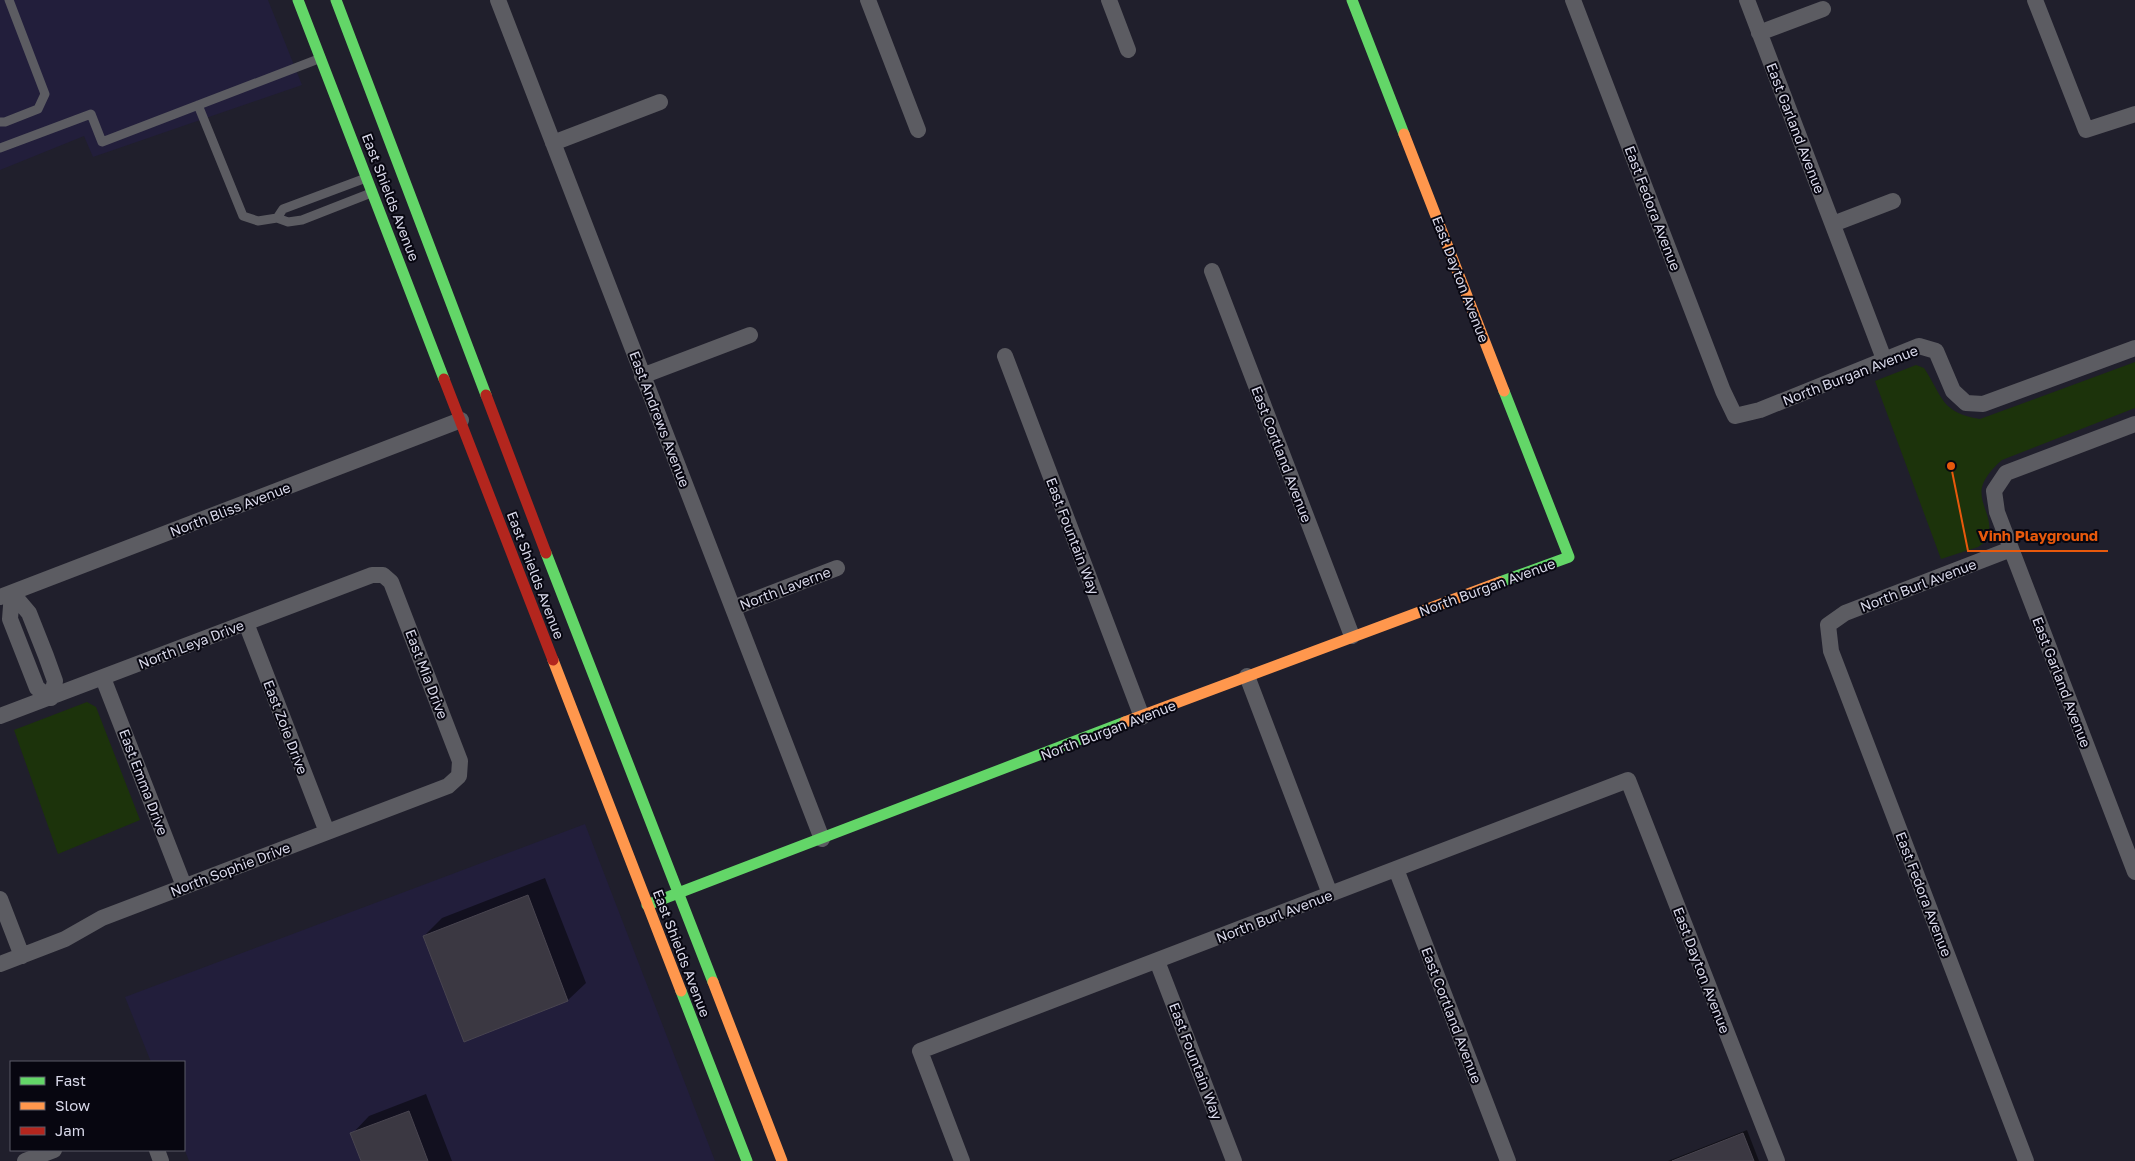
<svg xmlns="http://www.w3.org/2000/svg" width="2135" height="1161" viewBox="0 0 2135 1161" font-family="'Golos Text',sans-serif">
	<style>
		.built { fill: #221e3b }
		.green { fill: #1c330b }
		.shadow { fill: #0007 }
		.building { fill: #3b3842; stroke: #494550 }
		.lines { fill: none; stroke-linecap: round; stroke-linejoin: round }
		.lane { stroke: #5c5c62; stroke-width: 9 }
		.street { stroke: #5c5c62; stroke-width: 16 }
		.fast { stroke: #63d668; stroke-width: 11 }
		.slow { stroke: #ff974d; stroke-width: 11 }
		.jam { stroke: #b3261e; stroke-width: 11 }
		.labels { text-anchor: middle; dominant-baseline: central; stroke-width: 4; stroke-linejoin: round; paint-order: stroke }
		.street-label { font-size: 14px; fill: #d8d8e9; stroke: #070610 }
		.leader { fill: none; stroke: #e8590c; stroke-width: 2 }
		.callout-dot { fill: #e8590c; stroke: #070610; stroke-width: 2 }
		.callout-label { font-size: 15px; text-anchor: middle; font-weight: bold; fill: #e8590c; stroke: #070610; stroke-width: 4; stroke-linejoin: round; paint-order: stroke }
	</style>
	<rect width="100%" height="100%" fill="#201f2c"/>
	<path class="built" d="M 0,0 L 268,0 L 302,85 L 93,157 L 84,136 L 0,170 Z
		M 585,824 L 715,1161 L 189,1161 L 184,1148 L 184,1062 L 151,1062 L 125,997 Z"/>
	<path class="green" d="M 2135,362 L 2135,408 L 2002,460 C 1960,497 1997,506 1988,540 L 1978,547 L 1941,559 L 1875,381 L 1916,365 L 1924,368 C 1943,397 1941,413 1980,419 Z
		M 87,702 L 96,707 L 140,820 L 58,854 L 14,730 Z"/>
	<path class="shadow" d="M 545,878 L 586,983 L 568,1000 L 424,936 L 442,918 Z
		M 426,1094 L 452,1161 L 362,1161 L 352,1134 L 369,1116 Z
		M 1747,1130 L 1759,1161 L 1668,1161 Z"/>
	<path class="building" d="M 528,895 L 568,1001 L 464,1042 L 423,936 Z
		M 409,1111 L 428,1161 L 361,1161 L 350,1133 Z
		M 1743,1133 L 1754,1161 L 1672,1161 Z"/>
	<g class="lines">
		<path class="lane" d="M 198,105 L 243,216 L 258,221 L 277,218 L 288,222 L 302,220 L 371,193
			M 0,122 L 5,122 L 38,109 L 45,94 L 9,0
			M 0,148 L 91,114 L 102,142 L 321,58
			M 277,218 L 283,209 L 366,178"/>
		<path class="street" d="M 498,0 L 822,839
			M 868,0 L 918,130
			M 1109,0 L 1128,50
			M 1573,0 L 1723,391 L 1735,416 L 1760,410 L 1919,346 L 1936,351 L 1953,391 L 1966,403 L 1983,404 L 2135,348
			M 1747,0 L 1884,359
			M 2035,0 L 2086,130 L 2135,114
			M 1759,33 L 1823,9
			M 553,143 L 660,102
			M 1833,224 L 1893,201
			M 1212,271 L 1352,636
			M 1005,356 L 1142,717
			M 642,376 L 750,335
			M 2135,424 L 2006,473 L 1994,491 L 1997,512 L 2135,872
			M 2011,549 L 1845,613 L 1828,625 L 1831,651 L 2026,1161
			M 12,593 L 29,613 L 46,656 L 55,681 L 51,698 L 37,688 L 10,619 Z
			M 0,597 L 461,420
			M 733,608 L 837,568
			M 246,623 L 327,832
			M 1247,676 L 1330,894
			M 103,678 L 184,886
			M 0,716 L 372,575 L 383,575 L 391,582 L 460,761 L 459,776 L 448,786 L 102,918 L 65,939 L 0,964
			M 1396,869 L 1508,1161
			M 0,899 L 22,956
			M 1157,961 L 1234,1161
			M 157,1150 L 161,1161
			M 25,1161 L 54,1150
			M 962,1161 L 920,1051 L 1628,780 L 1777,1161"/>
		<path class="fast" d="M 298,0 L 444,379
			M 336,0 L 486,395
			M 1352,0 L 1404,134
			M 546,553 L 713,982
			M 1500,582 L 1569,557 L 1504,391
			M 647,905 L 1125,722
			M 681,991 L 747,1161"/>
		<path class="slow" d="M 1404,134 L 1504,391
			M 553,660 L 681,991
			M 1125,722 L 1500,582
			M 713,982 L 782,1161"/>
		<path class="jam" d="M 444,379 L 553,660
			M 486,395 L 546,553"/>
	</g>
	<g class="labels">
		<g class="street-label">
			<text transform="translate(1796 128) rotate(69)">East Garland Avenue</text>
			<text transform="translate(391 197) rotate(69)">East Shields Avenue</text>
			<text transform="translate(1653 208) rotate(69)">East Fedora Avenue</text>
			<text transform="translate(1461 279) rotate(69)">East Dayton Avenue</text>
			<text transform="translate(1850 375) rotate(-21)">North Burgan Avenue</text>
			<text transform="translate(660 419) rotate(69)">East Andrews Avenue</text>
			<text transform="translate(1282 454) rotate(69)">East Cortland Avenue</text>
			<text transform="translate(230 509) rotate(-21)">North Bliss Avenue</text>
			<text transform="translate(1073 536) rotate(69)">East Fountain Way</text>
			<text transform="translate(536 575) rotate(69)">East Shields Avenue</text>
			<text transform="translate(1918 585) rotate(-21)">North Burl Avenue</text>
			<text transform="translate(1487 587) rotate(-20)">North Burgan Avenue</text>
			<text transform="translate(785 588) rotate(-21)">North Laverne</text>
			<text transform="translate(191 644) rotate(-21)">North Leya Drive</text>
			<text transform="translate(427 674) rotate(69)">East Mia Drive</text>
			<text transform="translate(2062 682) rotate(69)">East Garland Avenue</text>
			<text transform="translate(286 727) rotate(69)">East Zoie Drive</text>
			<text transform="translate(1108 730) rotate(-21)">North Burgan Avenue</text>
			<text transform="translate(144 782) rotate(69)">East Emma Drive</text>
			<text transform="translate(230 869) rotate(-21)">North Sophie Drive</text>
			<text transform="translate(1924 894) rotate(69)">East Fedora Avenue</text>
			<text transform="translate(1274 916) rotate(-21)">North Burl Avenue</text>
			<text transform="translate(682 953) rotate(69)">East Shields Avenue</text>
			<text transform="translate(1702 970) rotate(69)">East Dayton Avenue</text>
			<text transform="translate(1452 1015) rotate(69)">East Cortland Avenue</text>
			<text transform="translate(1196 1061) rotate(69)">East Fountain Way</text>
		</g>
	</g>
	<path class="leader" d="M1951 466L1968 551H2108"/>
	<circle class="callout-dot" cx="1951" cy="466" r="5"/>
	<g class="callout-label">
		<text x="2038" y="541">Vinh Playground</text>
	</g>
	<rect x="10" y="1061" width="175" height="90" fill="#070610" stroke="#5b5a67"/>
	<rect x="20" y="1077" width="25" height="8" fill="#63d668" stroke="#5b5a67"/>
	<text x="55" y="1086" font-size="15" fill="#d8d8e9">Fast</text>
	<rect x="20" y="1102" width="25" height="8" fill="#ff974d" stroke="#5b5a67"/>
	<text x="55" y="1111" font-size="15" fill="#d8d8e9">Slow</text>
	<rect x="20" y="1127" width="25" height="8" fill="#b3261e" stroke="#5b5a67"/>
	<text x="55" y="1136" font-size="15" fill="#d8d8e9">Jam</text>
</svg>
